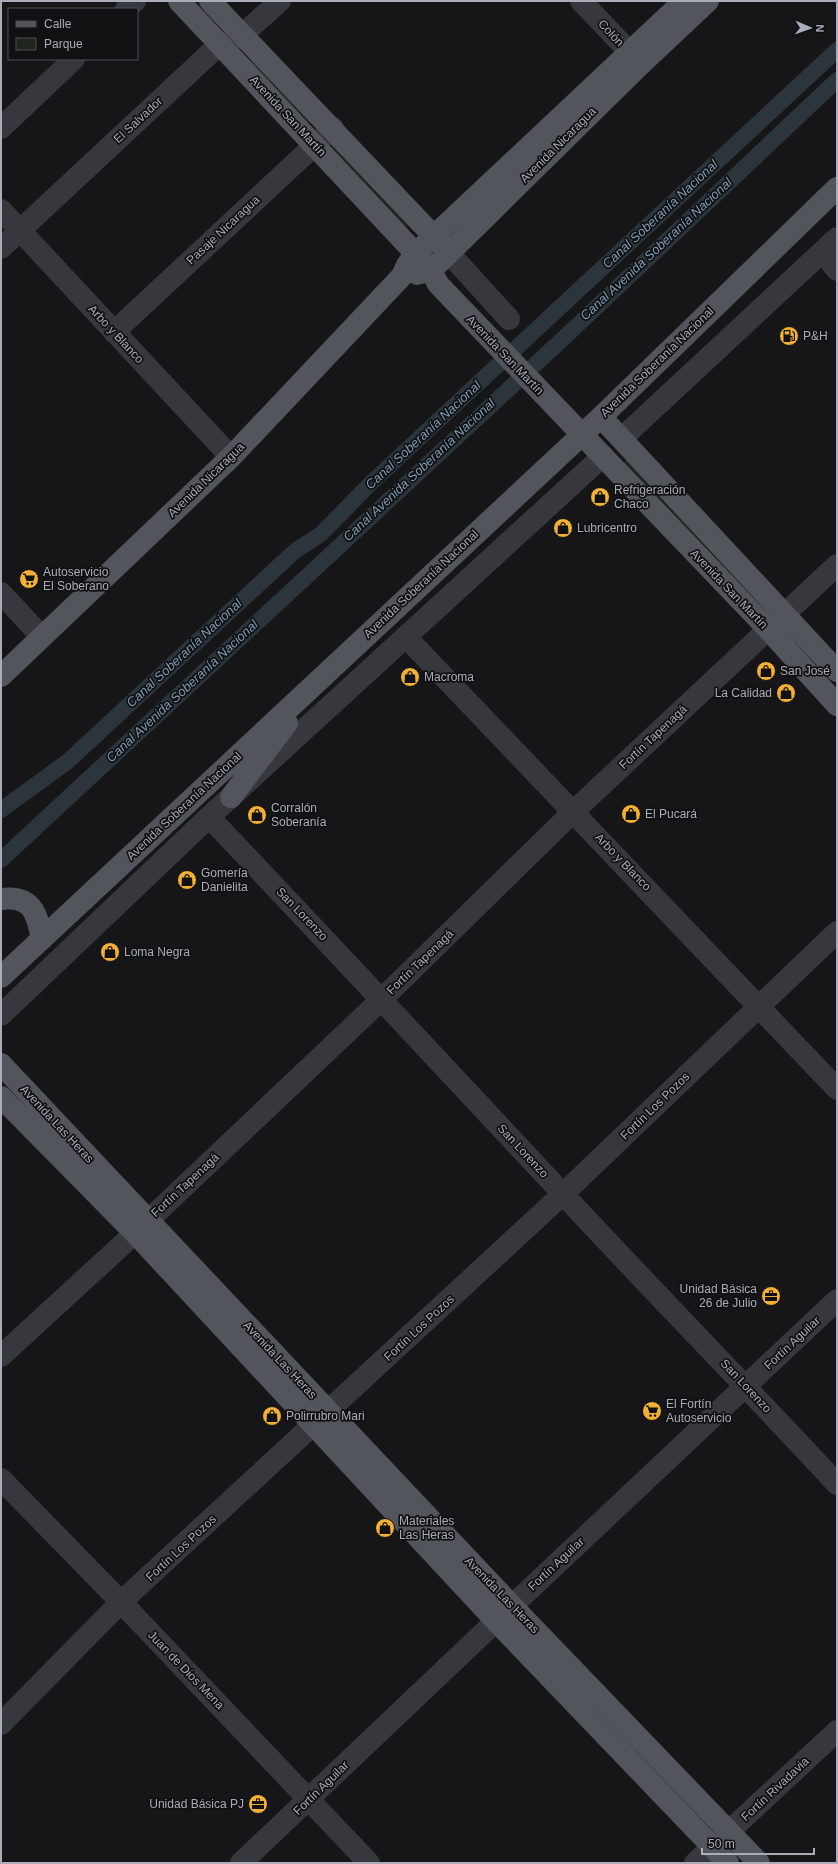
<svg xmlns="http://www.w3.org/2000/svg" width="838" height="1864" viewBox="0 0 838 1864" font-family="Arial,sans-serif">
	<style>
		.green { fill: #1e261f }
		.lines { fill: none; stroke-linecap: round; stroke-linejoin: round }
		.canal { stroke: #2c353c; stroke-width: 16 }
		.minor { stroke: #37383d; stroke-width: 22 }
		.major { stroke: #53555c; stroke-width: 22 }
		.labels { text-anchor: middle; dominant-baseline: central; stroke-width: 3.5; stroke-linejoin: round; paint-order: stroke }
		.street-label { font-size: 12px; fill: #a8adb8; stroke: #111113 }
		.poi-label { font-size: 12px; fill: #a8adb8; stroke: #111113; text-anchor: start }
		.water-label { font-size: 13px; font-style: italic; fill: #7f9bb3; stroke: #111113 }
	</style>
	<rect width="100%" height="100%" fill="#161618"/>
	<path class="green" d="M 252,58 L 311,120 L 308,123 L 249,62 Z
		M 333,143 L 408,225 L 405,228 L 330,148 Z
		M 626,460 L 763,606 L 757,611 L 621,465 Z"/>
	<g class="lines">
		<path class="canal" d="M 1,810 L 67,762 L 295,551 L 321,534 L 372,482 L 837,50
			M 1,860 L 568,334 L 837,80"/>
		<path class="minor" d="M 581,1 L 641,64
			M 126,9 L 135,1
			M 1,128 L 74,59
			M 1,210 L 231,457
			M 1,248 L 220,44 L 241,36 L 280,1
			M 822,252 L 837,270
			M 449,253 L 509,319
			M 114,332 L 333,128
			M 622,438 L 837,238
			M 1,593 L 42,637
			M 406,637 L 837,1089
			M 209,817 C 328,942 445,1068 562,1193 C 653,1291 746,1386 837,1484
			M 1,1015 L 209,817 L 603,456
			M 1,1356 L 135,1233 L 382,999 L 574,811 L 837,565
			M 1,1479 L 121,1602 L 369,1863
			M 1,1724 L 121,1602 L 563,1194 L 837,932
			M 241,1863 L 496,1621 L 837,1300
			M 695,1863 L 837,1731"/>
		<path class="major" d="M 179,1 L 431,270 L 438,284 L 768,629 L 837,705
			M 210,1 L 443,246
			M 417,274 L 431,270 L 449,253 L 641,64 L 708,1
			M 601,417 L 837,671
			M 1,676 L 231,457 L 402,276 L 407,265 L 416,253 L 684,1
			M 231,797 L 287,723
			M 1,899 C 32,895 37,913 42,939
			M 1,977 L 601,417 L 837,188
			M 1,1064 L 512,1606 L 759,1863
			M 1,1097 L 135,1233 L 496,1621 L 728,1863"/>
	</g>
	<defs>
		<symbol id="fuel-disc" viewBox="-11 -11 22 22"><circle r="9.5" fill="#f2b134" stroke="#111113"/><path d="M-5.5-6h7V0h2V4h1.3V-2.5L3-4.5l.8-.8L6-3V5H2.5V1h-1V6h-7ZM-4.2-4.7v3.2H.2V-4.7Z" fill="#111"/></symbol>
		<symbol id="shop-disc" viewBox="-11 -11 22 22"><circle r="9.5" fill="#f2b134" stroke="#111113"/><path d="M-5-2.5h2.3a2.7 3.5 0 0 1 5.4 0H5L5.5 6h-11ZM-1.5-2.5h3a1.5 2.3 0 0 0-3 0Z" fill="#111"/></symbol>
		<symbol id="supermarket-disc" viewBox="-11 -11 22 22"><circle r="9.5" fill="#f2b134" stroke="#111113"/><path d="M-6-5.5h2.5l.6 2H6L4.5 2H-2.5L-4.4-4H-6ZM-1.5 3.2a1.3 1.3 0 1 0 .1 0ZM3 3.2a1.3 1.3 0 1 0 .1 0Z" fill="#111"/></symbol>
		<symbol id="office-disc" viewBox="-11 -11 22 22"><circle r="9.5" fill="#f2b134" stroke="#111113"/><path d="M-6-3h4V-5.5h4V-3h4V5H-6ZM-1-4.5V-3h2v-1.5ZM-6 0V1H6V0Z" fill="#111"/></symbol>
	</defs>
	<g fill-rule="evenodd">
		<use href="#fuel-disc" x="778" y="325" width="22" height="22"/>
		<use href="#shop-disc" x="589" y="486" width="22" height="22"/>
		<use href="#shop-disc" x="552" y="517" width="22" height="22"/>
		<use href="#supermarket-disc" x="18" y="568" width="22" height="22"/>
		<use href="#shop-disc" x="755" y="660" width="22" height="22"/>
		<use href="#shop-disc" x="399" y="666" width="22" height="22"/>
		<use href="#shop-disc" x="775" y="682" width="22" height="22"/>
		<use href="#shop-disc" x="620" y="803" width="22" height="22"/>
		<use href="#shop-disc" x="246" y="804" width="22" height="22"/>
		<use href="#shop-disc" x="176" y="869" width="22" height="22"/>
		<use href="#shop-disc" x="99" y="941" width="22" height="22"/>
		<use href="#office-disc" x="760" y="1285" width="22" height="22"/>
		<use href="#supermarket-disc" x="641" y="1400" width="22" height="22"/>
		<use href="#shop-disc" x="261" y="1405" width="22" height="22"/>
		<use href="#shop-disc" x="374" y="1517" width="22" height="22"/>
		<use href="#office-disc" x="247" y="1793" width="22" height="22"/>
	</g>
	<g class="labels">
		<g class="street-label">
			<text transform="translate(611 33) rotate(47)">Colón</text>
			<text transform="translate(288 116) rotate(47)">Avenida San Martín</text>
			<text transform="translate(138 120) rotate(-43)">El Salvador</text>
			<text transform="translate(558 145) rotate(-45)">Avenida Nicaragua</text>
			<text transform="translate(223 230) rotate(-43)">Pasaje Nicaragua</text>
			<text transform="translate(116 334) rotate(47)">Arbo y Blanco</text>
			<text transform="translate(505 355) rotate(46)">Avenida San Martín</text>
			<text transform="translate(657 362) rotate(-44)">Avenida Soberanía Nacional</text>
			<text transform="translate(206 480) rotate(-44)">Avenida Nicaragua</text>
			<text transform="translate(421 584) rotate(-43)">Avenida Soberanía Nacional</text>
			<text transform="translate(729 589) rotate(46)">Avenida San Martín</text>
			<text transform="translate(653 737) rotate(-43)">Fortín Tapenagá</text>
			<text transform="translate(184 806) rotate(-43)">Avenida Soberanía Nacional</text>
			<text transform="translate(623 862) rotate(46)">Arbo y Blanco</text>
			<text transform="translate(302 914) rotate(46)">San Lorenzo</text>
			<text transform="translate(420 962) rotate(-44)">Fortín Tapenagá</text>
			<text transform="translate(655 1106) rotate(-44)">Fortín Los Pozos</text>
			<text transform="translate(57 1124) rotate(47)">Avenida Las Heras</text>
			<text transform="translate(523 1151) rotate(47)">San Lorenzo</text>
			<text transform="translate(185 1185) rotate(-43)">Fortín Tapenagá</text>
			<text transform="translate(419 1328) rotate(-43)">Fortín Los Pozos</text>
			<text transform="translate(792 1343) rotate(-43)">Fortín Aguilar</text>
			<text transform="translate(280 1360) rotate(47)">Avenida Las Heras</text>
			<text transform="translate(746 1386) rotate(47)">San Lorenzo</text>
			<text transform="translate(181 1548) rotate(-43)">Fortín Los Pozos</text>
			<text transform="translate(556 1564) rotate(-43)">Fortín Aguilar</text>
			<text transform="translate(502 1595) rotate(46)">Avenida Las Heras</text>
			<text transform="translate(186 1670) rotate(46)">Juan de Dios Mena</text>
			<text transform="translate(321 1788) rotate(-44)">Fortín Aguilar</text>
			<text transform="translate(775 1789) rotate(-43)">Fortín Rivadavia</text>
		</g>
		<g class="poi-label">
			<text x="803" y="336">P&amp;H</text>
			<text x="614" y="490">Refrigeración<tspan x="614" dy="14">Chaco</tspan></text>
			<text x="577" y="528">Lubricentro</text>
			<text x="43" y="572">Autoservicio<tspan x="43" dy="14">El Soberano</tspan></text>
			<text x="780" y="671">San José</text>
			<text x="424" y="677">Macroma</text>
			<text x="772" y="693" text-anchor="end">La Calidad</text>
			<text x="271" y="808">Corralón<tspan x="271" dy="14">Soberanía</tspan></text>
			<text x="645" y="814">El Pucará</text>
			<text x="201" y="873">Gomería<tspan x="201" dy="14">Danielita</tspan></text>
			<text x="124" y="952">Loma Negra</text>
			<text x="757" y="1289" text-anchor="end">Unidad Básica<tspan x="757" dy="14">26 de Julio</tspan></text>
			<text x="666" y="1404">El Fortín<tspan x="666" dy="14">Autoservicio</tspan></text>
			<text x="286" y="1416">Polirrubro Mari</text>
			<text x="399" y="1521">Materiales<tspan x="399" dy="14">Las Heras</tspan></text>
			<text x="244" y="1804" text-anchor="end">Unidad Básica PJ</text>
		</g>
		<g class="water-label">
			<text transform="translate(660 214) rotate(-43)">Canal Soberanía Nacional</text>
			<text transform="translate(656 249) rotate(-43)">Canal Avenida Soberanía Nacional</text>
			<text transform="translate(423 435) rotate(-43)">Canal Soberanía Nacional</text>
			<text transform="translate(419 470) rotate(-43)">Canal Avenida Soberanía Nacional</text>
			<text transform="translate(184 653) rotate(-43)">Canal Soberanía Nacional</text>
			<text transform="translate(182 691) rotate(-43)">Canal Avenida Soberanía Nacional</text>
		</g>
	</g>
	<rect width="838" height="1864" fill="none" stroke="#a8adb8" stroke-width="4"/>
	<rect x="8" y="8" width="130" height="52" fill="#111113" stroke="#4d4f55"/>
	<rect x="16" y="21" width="20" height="6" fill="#53555c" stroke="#4d4f55"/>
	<text x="44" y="28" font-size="12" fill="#a8adb8">Calle</text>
	<rect x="16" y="38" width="20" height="12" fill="#1e261f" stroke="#4d4f55"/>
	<text x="44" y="48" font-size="12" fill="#a8adb8">Parque</text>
	<g transform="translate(810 28) rotate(92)" stroke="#111113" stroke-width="3" paint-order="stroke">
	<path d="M0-3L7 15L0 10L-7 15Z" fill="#a8adb8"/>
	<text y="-6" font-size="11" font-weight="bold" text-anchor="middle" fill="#a8adb8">N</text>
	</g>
	<path d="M702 1848v6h112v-6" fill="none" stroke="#a8adb8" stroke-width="2"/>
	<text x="708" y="1848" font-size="12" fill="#a8adb8" stroke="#111113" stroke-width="3" paint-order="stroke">50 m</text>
</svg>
